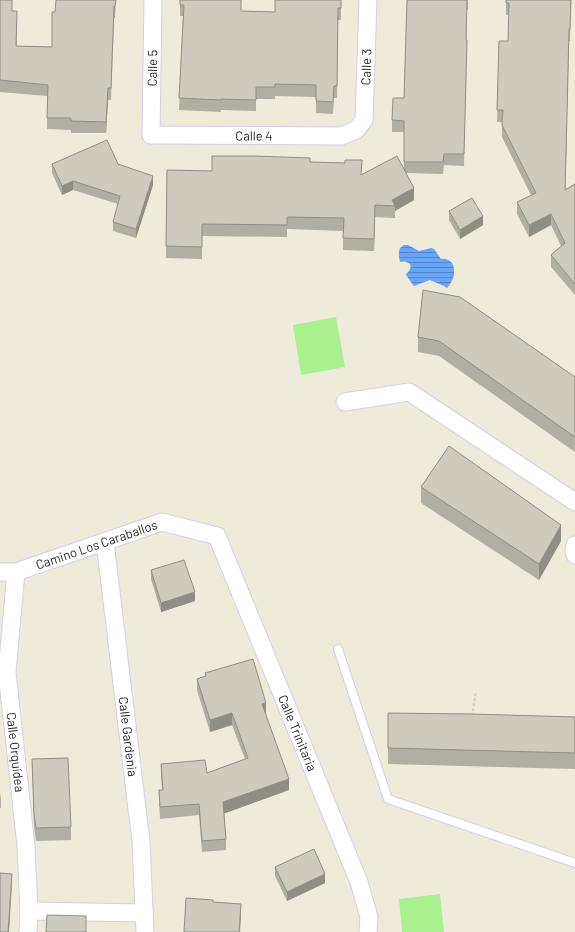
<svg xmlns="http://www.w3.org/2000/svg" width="575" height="932" viewBox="0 0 575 932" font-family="Barlow,sans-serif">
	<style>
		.pitch { fill: #a9f18e }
		.water { fill: url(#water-rules) }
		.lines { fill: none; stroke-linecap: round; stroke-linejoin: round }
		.service-casing { stroke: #d3d0e4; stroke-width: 10 }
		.minor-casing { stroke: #d3d0e4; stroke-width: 19 }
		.path { stroke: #d0d0d0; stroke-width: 2.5; stroke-dasharray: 3 2; stroke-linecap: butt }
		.service { stroke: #fff; stroke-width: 8 }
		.minor { stroke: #fff; stroke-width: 17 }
		.wall { fill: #afafa3 }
		.shaded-wall { fill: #8f8e85 }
		.building { fill: #cccbbe; stroke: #8f8e85 }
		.labels { text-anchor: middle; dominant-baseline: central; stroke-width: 3; stroke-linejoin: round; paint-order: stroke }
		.street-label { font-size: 13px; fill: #2a2a2a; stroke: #fff }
	</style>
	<defs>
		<pattern id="water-rules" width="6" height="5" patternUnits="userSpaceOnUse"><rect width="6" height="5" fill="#66a5f8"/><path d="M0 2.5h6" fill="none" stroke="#5487c9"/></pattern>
	</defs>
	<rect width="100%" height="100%" fill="#eeebdb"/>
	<path class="pitch" d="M 336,317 L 345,367 L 301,375 L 293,325 Z
		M 440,894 L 444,932 L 402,932 L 399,899 Z"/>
	<path class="water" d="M 404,245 L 408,245 L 419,251 L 431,248 L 434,249 L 441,259 C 448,258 454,262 454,270 C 455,276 451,284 447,288 L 444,286 L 430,280 L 414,286 L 413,285 L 406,275 L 406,274 C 410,271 414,264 406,262 C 404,261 402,262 400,262 C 399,256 398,253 400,248 Z"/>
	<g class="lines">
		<defs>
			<path id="service" d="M 338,649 L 388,799 L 575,863"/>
			<g id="minor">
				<path id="s1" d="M 153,0 L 151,135 L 341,136 L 356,130 L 364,120 L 368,0"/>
				<path d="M 345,402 L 409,392 L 575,502"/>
				<path id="s2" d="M 105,542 L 141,842 L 145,932"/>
				<path d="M 575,545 L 574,551 L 575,555"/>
				<path id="s3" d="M 0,572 L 16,572 L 162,522 L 217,536 L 359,882 L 369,917 L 368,932"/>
				<path id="s4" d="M 16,572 L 7,672 L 26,846 L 29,911 L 28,932"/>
				<path d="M 29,911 L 144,913"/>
			</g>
		</defs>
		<use href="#service" class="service-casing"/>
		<use href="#minor" class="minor-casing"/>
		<path class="path" d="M 472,716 L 476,691"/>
		<use href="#service" class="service"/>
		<use href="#minor" class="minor"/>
	</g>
	<path class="wall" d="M 0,0 L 12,0 L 12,11 L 17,23 L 16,46 L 52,47 L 55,12 L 116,0 L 115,18 L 114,18 L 111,100 L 108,100 L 106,133 L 71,133 L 71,130 L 47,129 L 47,96 L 0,92 Z
		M 180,0 L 241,11 L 275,12 L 341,0 L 341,20 L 338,20 L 337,98 L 334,98 L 333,114 L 316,113 L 316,97 L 275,96 L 275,99 L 256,99 L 256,111 L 221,110 L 221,112 L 179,110 L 183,16 L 180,16 Z
		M 407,0 L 468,0 L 468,10 L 467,10 L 464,166 L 444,165 L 443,174 L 406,173 L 414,200 L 395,211 L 395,218 L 375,217 L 374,251 L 343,250 L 343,231 L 287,229 L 287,237 L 202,236 L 202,259 L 166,258 L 167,170 L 212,171 L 310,162 L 362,175 L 404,170 L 404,132 L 392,132 L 392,120 L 404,98 Z
		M 506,0 L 571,0 L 570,41 L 569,41 L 567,115 L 567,126 L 565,190 L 575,184 L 575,295 L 551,267 L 551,255 L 561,246 L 551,225 L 529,237 L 517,214 L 517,202 L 531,195 L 502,137 L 502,122 L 497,122 L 499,41 L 508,41 L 509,15 L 506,15 Z
		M 52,164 L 118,164 L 153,185 L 136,238 L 113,231 L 113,222 L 118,204 L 73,190 L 62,195 L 52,173 Z
		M 449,211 L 483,225 L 460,239 L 449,220 Z
		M 423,290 L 575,377 L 575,452 L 439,356 L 418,352 L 418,337 Z
		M 421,487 L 561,541 L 539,580 L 421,503 Z
		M 151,570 L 195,601 L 161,612 L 151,579 Z
		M 205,673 L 266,714 L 289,790 L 224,813 L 226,839 L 226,850 L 202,852 L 199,815 L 160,819 L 159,801 L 159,790 L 162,790 L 161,776 L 161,764 L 207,773 L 245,759 L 232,725 L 210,732 L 197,690 L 197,679 L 205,676 Z
		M 575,717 L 575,769 L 388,764 L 388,748 Z
		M 32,759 L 71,827 L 71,840 L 36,841 L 34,827 Z
		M 0,793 L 1,799 L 1,808 L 0,808 Z
		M 275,867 L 325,883 L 287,901 L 275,876 Z"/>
	<path class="shaded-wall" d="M 17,11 L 17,23 L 16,58 L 16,46 Z
		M 108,88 L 108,100 L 106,133 L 106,122 Z
		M 567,115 L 567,126 L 565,202 L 565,190 Z
		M 153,176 L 153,185 L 136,238 L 136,229 Z
		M 73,181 L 73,190 L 62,195 L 62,186 Z
		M 414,188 L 414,200 L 395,211 L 395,206 L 392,200 Z
		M 375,205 L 375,217 L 374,251 L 374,239 Z
		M 551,214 L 551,225 L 529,237 L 529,225 Z
		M 483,216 L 483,225 L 460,239 L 460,230 Z
		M 561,525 L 561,541 L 539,580 L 539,564 Z
		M 195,592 L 195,601 L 161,612 L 161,603 Z
		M 266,703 L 266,714 L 262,715 L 262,704 Z
		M 232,713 L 232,725 L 210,732 L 210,720 Z
		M 289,779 L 289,790 L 223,814 L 223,802 Z
		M 12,874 L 12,883 L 9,932 L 8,932 Z
		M 325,874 L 325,883 L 287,901 L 287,892 Z
		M 241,904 L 241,917 L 240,932 L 239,932 Z"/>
	<path class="building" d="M 0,0 L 12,0 L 12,11 L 17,11 L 16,46 L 52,47 L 52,12 L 55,12 L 56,0 L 116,0 L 115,6 L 114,6 L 111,88 L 108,88 L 106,122 L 71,121 L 71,118 L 47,118 L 48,85 L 0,80 Z
		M 180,0 L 241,0 L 241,11 L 275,12 L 275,0 L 341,0 L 341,8 L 338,8 L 337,86 L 334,86 L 333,102 L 316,101 L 316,85 L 275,84 L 275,87 L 256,87 L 256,100 L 221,99 L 221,100 L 179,98 L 184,5 L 180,5 Z
		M 407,0 L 467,0 L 466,40 L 467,40 L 464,154 L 444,154 L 443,162 L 404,162 L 404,121 L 392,120 L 393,98 L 404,98 Z
		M 506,0 L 571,0 L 570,29 L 569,29 L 567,115 L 565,190 L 575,184 L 575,284 L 551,255 L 565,243 L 551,214 L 529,225 L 517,202 L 536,193 L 502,125 L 503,110 L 497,110 L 499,41 L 508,41 L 509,3 L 506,3 Z
		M 107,140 L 118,164 L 153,176 L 136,229 L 113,222 L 120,196 L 73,181 L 62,186 L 52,164 Z
		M 212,156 L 255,156 L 310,158 L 310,162 L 345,163 L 345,160 L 362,160 L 361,175 L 397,156 L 414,188 L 392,200 L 395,206 L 375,205 L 374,239 L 343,238 L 344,218 L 287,217 L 287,225 L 202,224 L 202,247 L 166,246 L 167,170 L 212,171 Z
		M 472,198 L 483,216 L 460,230 L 449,211 Z
		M 423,290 L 460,297 L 575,377 L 575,437 L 439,341 L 418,337 Z
		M 449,446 L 561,525 L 539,564 L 421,487 Z
		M 184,560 L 195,592 L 161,603 L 151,570 Z
		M 253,659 L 266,703 L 262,704 L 289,779 L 223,802 L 226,839 L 202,841 L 199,804 L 160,807 L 159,790 L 163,790 L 161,764 L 205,760 L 207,773 L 248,758 L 232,713 L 210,720 L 197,679 L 206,676 L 205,673 Z
		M 388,713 L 471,714 L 575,717 L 575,753 L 388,748 Z
		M 68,758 L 71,827 L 36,828 L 34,814 L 32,759 Z
		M 314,849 L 325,874 L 287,892 L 275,867 Z
		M 0,873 L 12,874 L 8,932 L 0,932 Z
		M 186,898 L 213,900 L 213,902 L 241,904 L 239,932 L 184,932 Z
		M 47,915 L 86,916 L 86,932 L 46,932 Z"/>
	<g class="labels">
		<g class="street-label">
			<text stroke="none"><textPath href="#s1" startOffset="407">Calle 3</textPath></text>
			<text transform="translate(152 68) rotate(-89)">Calle 5</text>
			<text stroke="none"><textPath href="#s1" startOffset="238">Calle 4</textPath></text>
			<text stroke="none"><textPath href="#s3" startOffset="101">Camino Los Caraballos</textPath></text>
			<text stroke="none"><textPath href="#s3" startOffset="440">Calle Trinitaria</textPath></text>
			<text stroke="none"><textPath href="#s2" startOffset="196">Calle Gardenia</textPath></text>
			<text stroke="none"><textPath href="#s4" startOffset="181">Calle Orquídea</textPath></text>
		</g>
	</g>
</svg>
